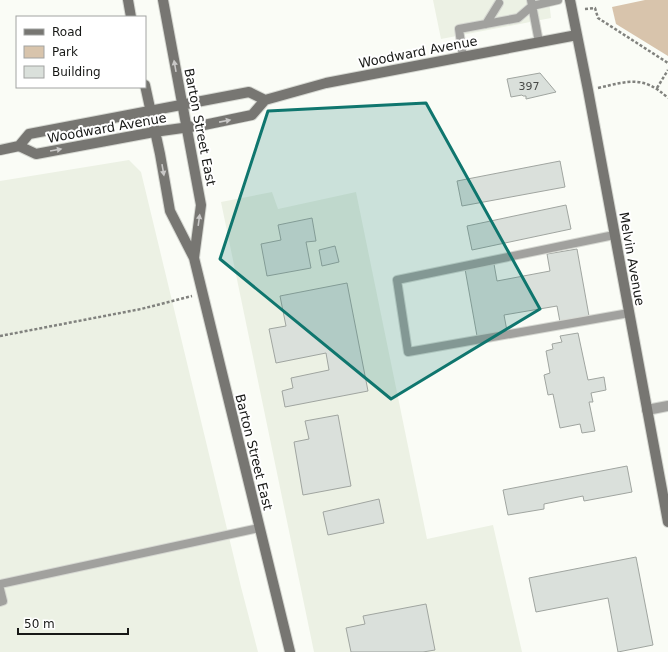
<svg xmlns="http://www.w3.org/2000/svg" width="668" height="652" viewBox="0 0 668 652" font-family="'DejaVu Sans',sans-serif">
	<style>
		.built { fill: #ecf1e4 }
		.green { fill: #d8c4ac }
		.building { fill: #dae0db; stroke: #a0a5a0 }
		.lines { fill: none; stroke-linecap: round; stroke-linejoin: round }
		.lane-casing { stroke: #d6d8d2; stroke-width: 10 }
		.street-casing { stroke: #d6d8d2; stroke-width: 12 }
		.secondary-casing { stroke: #d6d8d2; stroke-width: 12 }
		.path { stroke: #81827e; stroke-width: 2.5; stroke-dasharray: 3 2; stroke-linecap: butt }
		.lane { stroke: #a1a19e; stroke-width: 8 }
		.street { stroke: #a1a19e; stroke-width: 10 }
		.secondary { stroke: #777672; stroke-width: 10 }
		.oneway { fill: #c9c8c7 }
		.marked { fill: #0f766e; fill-opacity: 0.2; stroke: #0f766e; stroke-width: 3; stroke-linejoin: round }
		.labels { text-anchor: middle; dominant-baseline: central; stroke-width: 4; stroke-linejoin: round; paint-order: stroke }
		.number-label { font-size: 11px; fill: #484a47 }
		.street-label { font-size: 13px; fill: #171816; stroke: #fff }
	</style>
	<rect width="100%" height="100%" fill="#fafcf6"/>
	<path class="built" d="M 433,0 L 549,0 L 551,18 L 441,39 Z
		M 129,160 L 141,172 L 241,587 L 258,652 L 0,652 L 0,181 Z
		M 272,192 L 278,209 L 356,192 L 427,539 L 493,525 L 522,652 L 314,652 L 221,202 Z"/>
	<path class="green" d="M 645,0 L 668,0 L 668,56 L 616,24 L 612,7 Z"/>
	<path class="building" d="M 540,73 L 556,92 L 526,99 L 526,96 L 523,96 L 522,95 L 511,97 L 507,79 Z
		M 560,161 L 565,187 L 462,206 L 457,181 Z
		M 566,205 L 571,229 L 472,250 L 467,226 Z
		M 312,218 L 316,241 L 306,242 L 311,268 L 267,276 L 261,244 L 281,240 L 278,225 Z
		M 335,246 L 339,262 L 322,266 L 319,250 Z
		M 577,249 L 589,316 L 560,322 L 557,306 L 504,315 L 507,331 L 477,336 L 465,269 L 494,264 L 497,281 L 550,271 L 547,254 Z
		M 347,283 L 368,391 L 285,407 L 282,391 L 293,388 L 291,378 L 329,370 L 326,353 L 276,363 L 269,329 L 286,326 L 280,296 Z
		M 578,333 L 588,380 L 604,377 L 606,390 L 591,393 L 593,402 L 589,402 L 595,431 L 582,433 L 580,424 L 560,428 L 553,394 L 548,395 L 544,375 L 550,373 L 546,351 L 553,349 L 552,344 L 562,342 L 560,336 Z
		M 338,415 L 351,486 L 303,495 L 294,442 L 309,439 L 305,421 Z
		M 627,466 L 632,492 L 584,501 L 583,496 L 544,504 L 544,509 L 508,515 L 503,490 Z
		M 379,499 L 384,523 L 328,535 L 323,512 Z
		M 636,557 L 653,645 L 618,652 L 608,598 L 536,612 L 529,578 Z
		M 426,604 L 435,650 L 423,652 L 351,652 L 346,628 L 365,624 L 363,616 Z"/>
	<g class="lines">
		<defs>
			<path id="lane" d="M 531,0 L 539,42
				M 486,24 L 499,3
				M 463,57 L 459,29 L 518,18 L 532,6 L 558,0
				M 614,235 L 397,280 L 408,352 L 629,313
				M 0,584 L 259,528
				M 0,589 L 3,601 L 0,602"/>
			<path id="street" d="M 647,410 L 668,406"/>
			<path id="secondary" d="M 128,0 L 131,17
				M 163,0 L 201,205 L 194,258
				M 570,0 L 588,90 L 668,522
				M 145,85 L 160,154 L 170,211 L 194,258 L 290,652
				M 19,146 L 29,134 L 249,92 L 265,100
				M 0,150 L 19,146 L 36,154 L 154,132 L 204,125 L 252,115 L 265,100 L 326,83 L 577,35"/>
		</defs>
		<use href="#lane" class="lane-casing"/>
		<use href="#street" class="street-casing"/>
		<use href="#secondary" class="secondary-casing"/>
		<path class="path" d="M 585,9 L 595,8 L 598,18 L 668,63
			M 598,88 C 629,81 643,75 668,98
			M 657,88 L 668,70
			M 0,336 L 141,309 L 192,296"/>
		<use href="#lane" class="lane"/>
		<use href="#street" class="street"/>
		<use href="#secondary" class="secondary"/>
	</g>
	<defs><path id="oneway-solid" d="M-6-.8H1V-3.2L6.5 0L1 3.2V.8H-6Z"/></defs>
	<g class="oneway">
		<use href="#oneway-solid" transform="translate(175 66) rotate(-100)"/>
		<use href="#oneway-solid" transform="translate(225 121) rotate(-11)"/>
		<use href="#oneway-solid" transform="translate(56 150) rotate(-10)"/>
		<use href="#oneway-solid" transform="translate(163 170) rotate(80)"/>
		<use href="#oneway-solid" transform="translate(199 220) rotate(-82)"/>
	</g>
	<path class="marked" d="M 426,103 L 540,309 L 391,399 L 220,259 L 268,111 Z"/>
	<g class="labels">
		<g class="number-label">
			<text x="529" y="86">397</text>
		</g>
		<g class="street-label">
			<text transform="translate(418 52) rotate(-11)">Woodward Avenue</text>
			<text transform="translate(200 127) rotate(79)">Barton Street East</text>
			<text transform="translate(107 128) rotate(-10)">Woodward Avenue</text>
			<text transform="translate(632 259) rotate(80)">Melvin Avenue</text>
			<text transform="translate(254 452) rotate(76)">Barton Street East</text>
		</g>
	</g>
	<rect x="16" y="16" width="130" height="72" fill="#ffffff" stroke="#a2a3a2"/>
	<rect x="24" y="29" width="20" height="6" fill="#777672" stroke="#a2a3a2"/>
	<text x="52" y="36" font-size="12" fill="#171816">Road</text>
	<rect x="24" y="46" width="20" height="12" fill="#d8c4ac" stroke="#a2a3a2"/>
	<text x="52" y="56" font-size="12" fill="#171816">Park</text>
	<rect x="24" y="66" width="20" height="12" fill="#dae0db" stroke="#a2a3a2"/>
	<text x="52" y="76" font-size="12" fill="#171816">Building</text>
	<path d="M18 628v6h110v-6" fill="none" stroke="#171816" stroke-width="2"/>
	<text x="24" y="628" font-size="12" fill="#171816" stroke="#ffffff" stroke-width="3" paint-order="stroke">50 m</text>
</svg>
